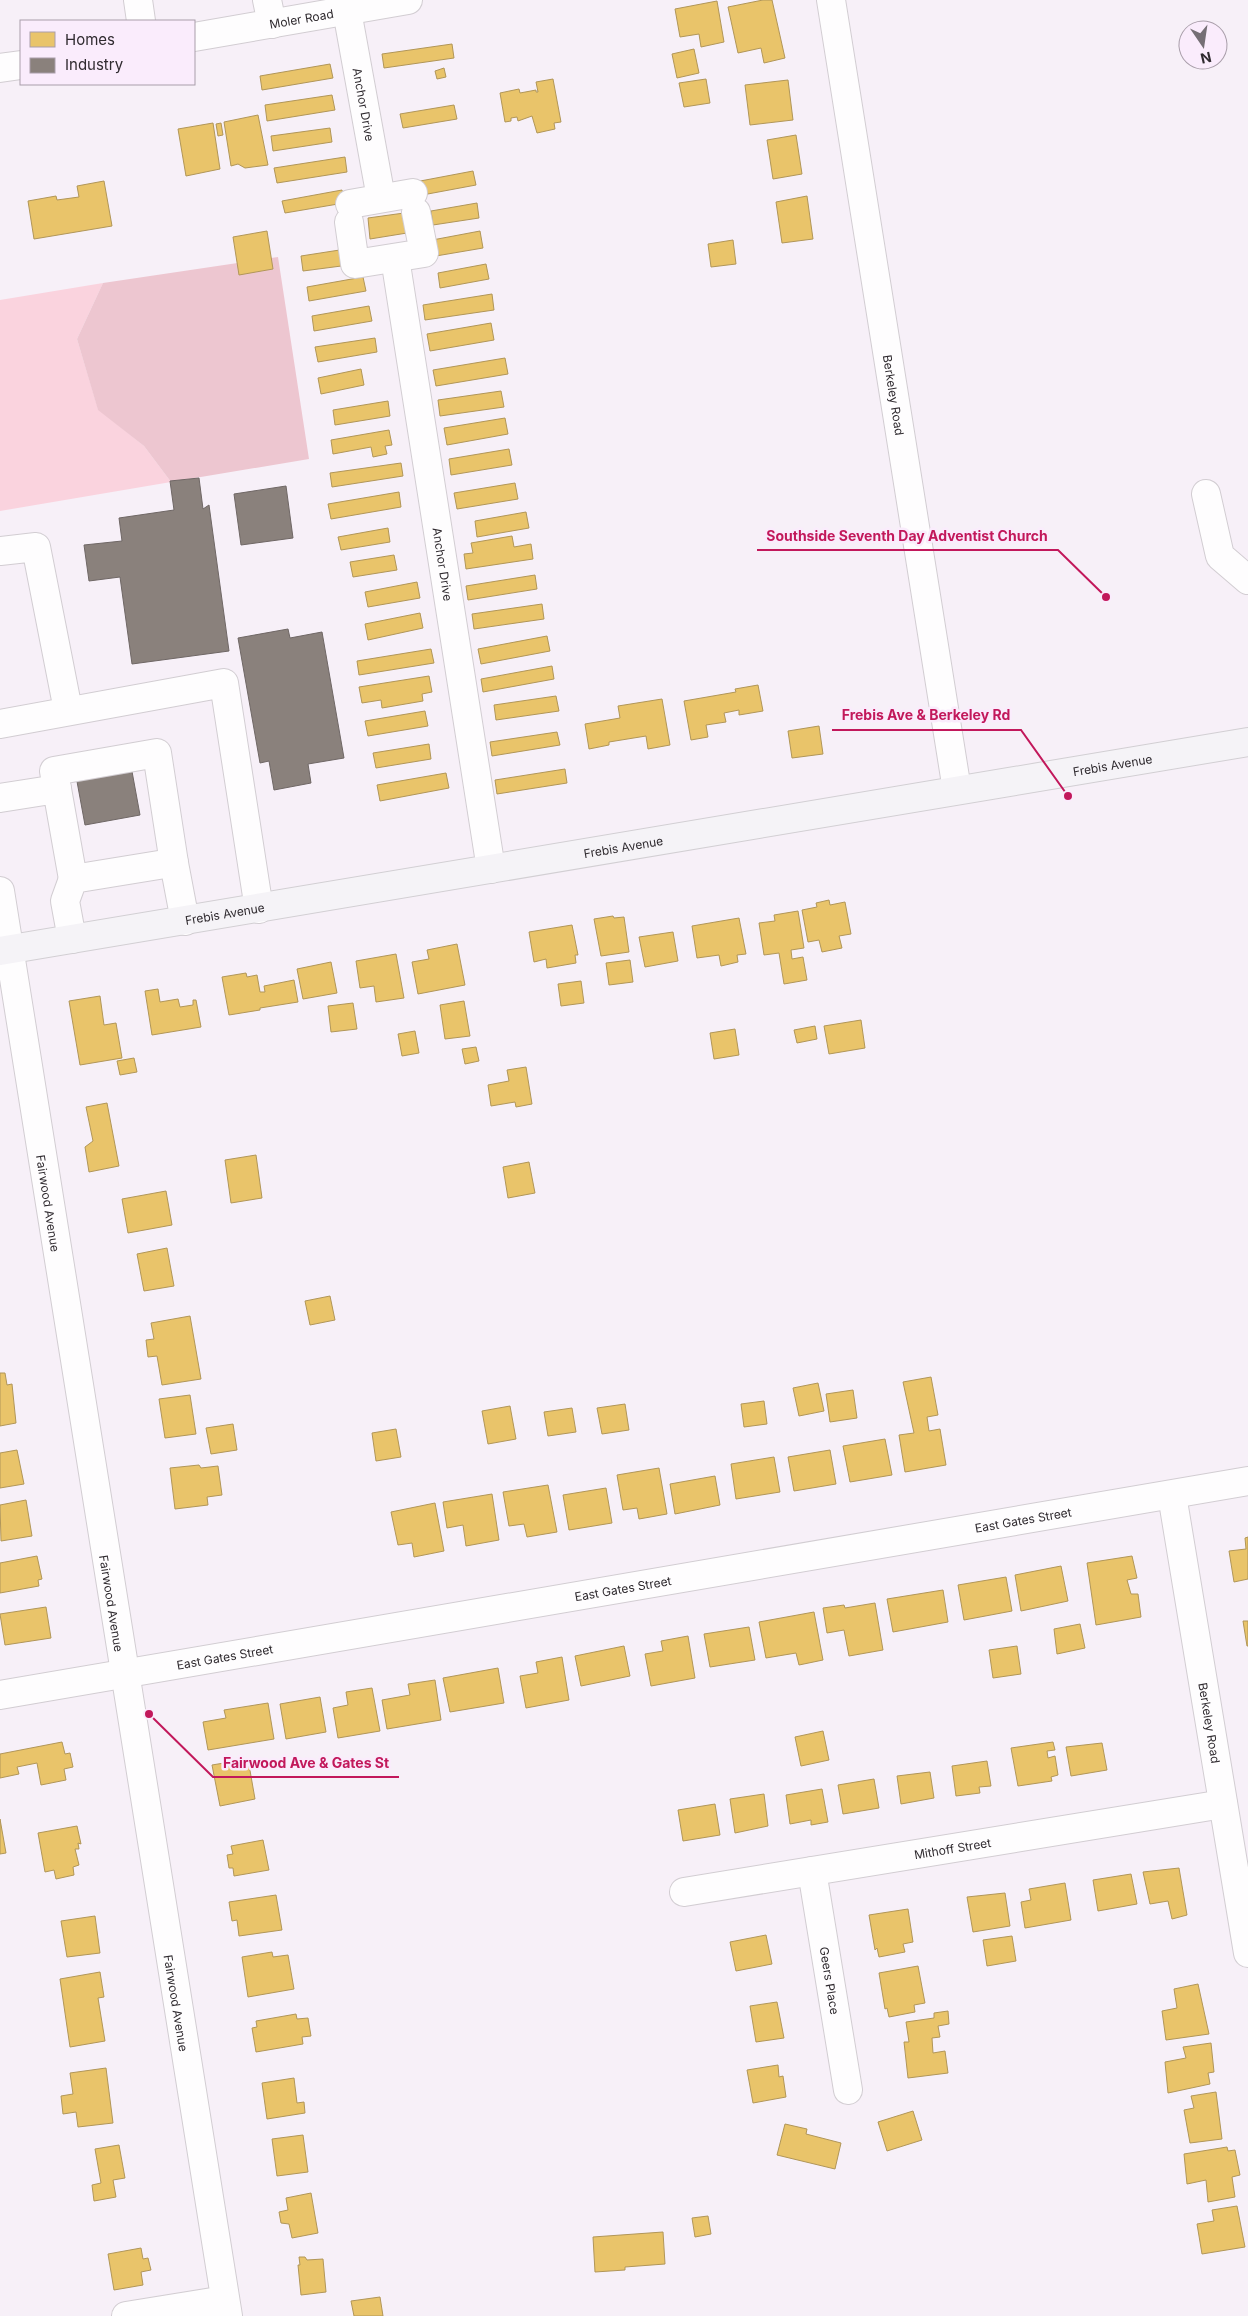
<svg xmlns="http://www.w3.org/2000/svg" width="1248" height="2316" viewBox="0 0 1248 2316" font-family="Inter,sans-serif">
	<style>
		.green { fill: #fad3de }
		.forest { fill: #edc6d0 }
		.homes { fill: #e9c46a; stroke: #b19658 }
		.industry { fill: #8a817c; stroke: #6f6765 }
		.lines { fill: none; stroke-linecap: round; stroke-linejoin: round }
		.minor-casing { stroke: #d2cdd2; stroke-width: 30 }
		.major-casing { stroke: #d2cfd3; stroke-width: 30 }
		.minor { stroke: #fefdfe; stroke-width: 28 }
		.major { stroke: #f5f3f7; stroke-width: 28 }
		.labels { text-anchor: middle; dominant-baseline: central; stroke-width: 5; stroke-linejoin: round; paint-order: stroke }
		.street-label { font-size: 12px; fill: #2f2a2f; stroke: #faecfc }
		.leader { fill: none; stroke: #c2185b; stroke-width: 2 }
		.callout-dot { fill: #c2185b; stroke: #faecfc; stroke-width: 2 }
		.callout-label { font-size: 14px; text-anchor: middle; font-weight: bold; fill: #c2185b; stroke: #faecfc; stroke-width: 5; stroke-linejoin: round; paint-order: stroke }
	</style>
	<rect width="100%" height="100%" fill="#f7f0f8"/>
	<path class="green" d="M 103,283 L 77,339 L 98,409 L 144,446 L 171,482 L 0,511 L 0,300 Z"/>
	<path class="forest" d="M 278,257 L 309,459 L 171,482 L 144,446 L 98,410 L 77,339 L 103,283 Z"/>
	<path class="homes" d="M 763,0 L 772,0 L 785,58 L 764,63 L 761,48 L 738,53 L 728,7 Z
		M 717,1 L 724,42 L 701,47 L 699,34 L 680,37 L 675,9 Z
		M 452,44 L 454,58 L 384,68 L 382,54 Z
		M 694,49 L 699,73 L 677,78 L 672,54 Z
		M 330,64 L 333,78 L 262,90 L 260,76 Z
		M 444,68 L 446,77 L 437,79 L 435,71 Z
		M 553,79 L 561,122 L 554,123 L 555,129 L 537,133 L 532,116 L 518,121 L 517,117 L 511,118 L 511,121 L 505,122 L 500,93 L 519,89 L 520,93 L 536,90 L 536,92 L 538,92 L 536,82 Z
		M 706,79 L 710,103 L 684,107 L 679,83 Z
		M 788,80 L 793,120 L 750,125 L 745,85 Z
		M 332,95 L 335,110 L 267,121 L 265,105 Z
		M 454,105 L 457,119 L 403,128 L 400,114 Z
		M 258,115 L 268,165 L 245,168 L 238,164 L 231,166 L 224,122 Z
		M 213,123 L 220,169 L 186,176 L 178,129 Z
		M 221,123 L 223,135 L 218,136 L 216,124 Z
		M 330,128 L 332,142 L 273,151 L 271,136 Z
		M 796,135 L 802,174 L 773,179 L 767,140 Z
		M 345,157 L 347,172 L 277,183 L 274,168 Z
		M 473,171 L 476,185 L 417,196 L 415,182 Z
		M 104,181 L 112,226 L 34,239 L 28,201 L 56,196 L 57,200 L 79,197 L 77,186 Z
		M 342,190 L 344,203 L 285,213 L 282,201 Z
		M 807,196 L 813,239 L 782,243 L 776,202 Z
		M 477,203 L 479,218 L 433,225 L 431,211 Z
		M 404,213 L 407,233 L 370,239 L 368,218 Z
		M 267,231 L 273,269 L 239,275 L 233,237 Z
		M 480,231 L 483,248 L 430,257 L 427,241 Z
		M 733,240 L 736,264 L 711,267 L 708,244 Z
		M 346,249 L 349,265 L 303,271 L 301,256 Z
		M 486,264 L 489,279 L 440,288 L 438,273 Z
		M 363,277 L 366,291 L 309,301 L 307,287 Z
		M 492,294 L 494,310 L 425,320 L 423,305 Z
		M 369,306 L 372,321 L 314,331 L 312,316 Z
		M 491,323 L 494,340 L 430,351 L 427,334 Z
		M 375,338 L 377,352 L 318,362 L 315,347 Z
		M 505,358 L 508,374 L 436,386 L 433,370 Z
		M 361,369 L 364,385 L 321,394 L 318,378 Z
		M 501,391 L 504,407 L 440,416 L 438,400 Z
		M 388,401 L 390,416 L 335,425 L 333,410 Z
		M 505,418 L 508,434 L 447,445 L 444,428 Z
		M 389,430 L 392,445 L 385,446 L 387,454 L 373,457 L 371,447 L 333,454 L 331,440 Z
		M 509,449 L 512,465 L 451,475 L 449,459 Z
		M 401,463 L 403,476 L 332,487 L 330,473 Z
		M 515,483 L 518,499 L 457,509 L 454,493 Z
		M 399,492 L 401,507 L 331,519 L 328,504 Z
		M 526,512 L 529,528 L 477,537 L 475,521 Z
		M 388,528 L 390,542 L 341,550 L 338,537 Z
		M 512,536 L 514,547 L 531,544 L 533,559 L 466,569 L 464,554 L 473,553 L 471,543 Z
		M 394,555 L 397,570 L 353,577 L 350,562 Z
		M 535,575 L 537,589 L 468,600 L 466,586 Z
		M 417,582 L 420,598 L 368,607 L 365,592 Z
		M 542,604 L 544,619 L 474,629 L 472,614 Z
		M 420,613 L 423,628 L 368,640 L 365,624 Z
		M 547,636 L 550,651 L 481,664 L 478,649 Z
		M 431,649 L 434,663 L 359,675 L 357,661 Z
		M 552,666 L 554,679 L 483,692 L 481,679 Z
		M 429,676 L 432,692 L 422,694 L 423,701 L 382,708 L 381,700 L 362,703 L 359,687 Z
		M 758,685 L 763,711 L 739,715 L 739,710 L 724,713 L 726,722 L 706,725 L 708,737 L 691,740 L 684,701 L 736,692 L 735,689 Z
		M 556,696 L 559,711 L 496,720 L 494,705 Z
		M 662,699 L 670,745 L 648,749 L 646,736 L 609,742 L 609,745 L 589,749 L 585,724 L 620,718 L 618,706 Z
		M 425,711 L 428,726 L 368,736 L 365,721 Z
		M 819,726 L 823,754 L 792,758 L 788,731 Z
		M 557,732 L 560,745 L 492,756 L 490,742 Z
		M 429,744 L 431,759 L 376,768 L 373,753 Z
		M 565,769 L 567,783 L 497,794 L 495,780 Z
		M 446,773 L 449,788 L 380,801 L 377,785 Z
		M 829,900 L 830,905 L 845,902 L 851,934 L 839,936 L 842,948 L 822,952 L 819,940 L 808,942 L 802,910 L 817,907 L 816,903 Z
		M 798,911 L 804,948 L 791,950 L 792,959 L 803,957 L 807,980 L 784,984 L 779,953 L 764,955 L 759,923 L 775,921 L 774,915 Z
		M 613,916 L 614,918 L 624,917 L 629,952 L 601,956 L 594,919 Z
		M 739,918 L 746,954 L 737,955 L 738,962 L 721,966 L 719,955 L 697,958 L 692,926 Z
		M 572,925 L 578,955 L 575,955 L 576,963 L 547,968 L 546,959 L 534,962 L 529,932 Z
		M 673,932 L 678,961 L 645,967 L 639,937 Z
		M 457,944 L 465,985 L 418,994 L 412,962 L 429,959 L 427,950 Z
		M 396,954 L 404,998 L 376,1002 L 374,986 L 360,988 L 356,961 Z
		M 630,960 L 633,982 L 609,985 L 606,963 Z
		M 331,962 L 337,993 L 303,999 L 297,969 Z
		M 246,973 L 247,977 L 257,975 L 260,992 L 265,992 L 264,986 L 294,980 L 298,1002 L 260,1008 L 260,1010 L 229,1015 L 222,977 Z
		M 581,981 L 584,1003 L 561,1006 L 558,984 Z
		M 158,989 L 160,1002 L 178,999 L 180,1007 L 193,1005 L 193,1000 L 196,1000 L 201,1027 L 152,1035 L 145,991 Z
		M 100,996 L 104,1025 L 116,1023 L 122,1058 L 80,1065 L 69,1001 Z
		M 464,1001 L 470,1036 L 445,1039 L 440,1005 Z
		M 353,1003 L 357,1029 L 331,1032 L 328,1006 Z
		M 861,1020 L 865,1048 L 829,1054 L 824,1026 Z
		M 815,1026 L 817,1039 L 797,1043 L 794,1030 Z
		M 735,1029 L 739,1055 L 714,1059 L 710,1033 Z
		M 415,1031 L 419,1053 L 402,1056 L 398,1034 Z
		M 476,1047 L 479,1061 L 465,1064 L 462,1049 Z
		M 134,1058 L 137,1072 L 120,1075 L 117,1061 Z
		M 526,1067 L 532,1104 L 516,1107 L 515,1102 L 491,1106 L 488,1085 L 509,1081 L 507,1070 Z
		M 107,1103 L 119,1166 L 89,1172 L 85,1147 L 93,1141 L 86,1107 Z
		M 256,1155 L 262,1198 L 231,1203 L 225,1160 Z
		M 529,1162 L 535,1193 L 508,1198 L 503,1167 Z
		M 166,1191 L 172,1225 L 128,1233 L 122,1199 Z
		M 167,1248 L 174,1286 L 144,1291 L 137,1254 Z
		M 330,1296 L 335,1320 L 310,1325 L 305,1301 Z
		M 190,1316 L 201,1379 L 162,1385 L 157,1356 L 148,1357 L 146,1340 L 154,1339 L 151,1323 Z
		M 0,1373 L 5,1373 L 7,1385 L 12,1384 L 16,1423 L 0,1426 Z
		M 931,1377 L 938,1415 L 927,1417 L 929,1431 L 940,1429 L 946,1465 L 905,1472 L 899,1435 L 914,1433 L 903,1382 Z
		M 818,1383 L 824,1411 L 799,1416 L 793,1388 Z
		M 853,1390 L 857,1418 L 830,1422 L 826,1394 Z
		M 190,1395 L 196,1434 L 165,1438 L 159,1399 Z
		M 764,1401 L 767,1424 L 744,1427 L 741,1404 Z
		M 625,1404 L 629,1430 L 602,1434 L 597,1408 Z
		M 510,1406 L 516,1439 L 488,1444 L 482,1411 Z
		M 572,1408 L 576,1432 L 548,1436 L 544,1412 Z
		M 233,1424 L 237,1450 L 211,1454 L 206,1428 Z
		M 396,1429 L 401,1457 L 376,1461 L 372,1433 Z
		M 885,1439 L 892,1475 L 850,1482 L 843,1446 Z
		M 17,1450 L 24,1484 L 0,1488 L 0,1453 Z
		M 830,1450 L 836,1484 L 794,1491 L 788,1457 Z
		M 774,1457 L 780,1492 L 736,1499 L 731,1464 Z
		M 199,1465 L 201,1468 L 218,1466 L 222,1495 L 207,1497 L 208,1505 L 175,1509 L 170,1468 Z
		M 659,1468 L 667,1514 L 639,1519 L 637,1508 L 623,1510 L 617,1475 Z
		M 715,1476 L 720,1505 L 675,1514 L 670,1484 Z
		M 548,1485 L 557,1532 L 527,1537 L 524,1524 L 509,1526 L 503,1492 Z
		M 606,1488 L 612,1523 L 569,1530 L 563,1495 Z
		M 492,1494 L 499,1540 L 466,1546 L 463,1525 L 447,1528 L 443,1502 Z
		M 26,1500 L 32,1536 L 1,1541 L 0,1505 Z
		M 435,1503 L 444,1551 L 414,1557 L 412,1543 L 398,1545 L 391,1512 Z
		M 1248,1537 L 1248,1579 L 1234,1582 L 1229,1551 L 1246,1549 L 1245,1538 Z
		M 37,1556 L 42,1579 L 38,1580 L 39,1586 L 0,1593 L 0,1563 Z
		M 1132,1556 L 1137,1578 L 1127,1580 L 1131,1594 L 1138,1594 L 1141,1617 L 1096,1625 L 1087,1563 Z
		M 1061,1566 L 1068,1601 L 1021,1611 L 1015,1575 Z
		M 1006,1577 L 1012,1611 L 964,1620 L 958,1585 Z
		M 943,1590 L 948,1622 L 893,1632 L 887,1599 Z
		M 875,1603 L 883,1650 L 849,1656 L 844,1630 L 827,1633 L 823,1608 L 844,1605 L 845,1608 Z
		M 46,1607 L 51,1638 L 5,1645 L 0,1614 Z
		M 814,1612 L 823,1660 L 799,1665 L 796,1653 L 766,1658 L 759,1622 Z
		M 1243,1621 L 1248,1621 L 1248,1646 L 1247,1646 Z
		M 1080,1624 L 1085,1648 L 1057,1654 L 1054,1629 Z
		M 749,1627 L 755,1660 L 710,1667 L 704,1634 Z
		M 688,1636 L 695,1678 L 651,1686 L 645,1654 L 663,1651 L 661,1641 Z
		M 624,1646 L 630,1676 L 581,1686 L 575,1656 Z
		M 1017,1646 L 1021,1674 L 993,1678 L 989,1650 Z
		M 562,1657 L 569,1700 L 526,1708 L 520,1676 L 538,1673 L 536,1662 Z
		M 498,1668 L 504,1703 L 450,1712 L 443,1678 Z
		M 435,1680 L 441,1720 L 387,1729 L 382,1700 L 410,1695 L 408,1684 Z
		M 372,1688 L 380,1731 L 338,1738 L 333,1708 L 348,1705 L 346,1692 Z
		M 320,1697 L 326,1732 L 286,1739 L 280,1704 Z
		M 268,1703 L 274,1739 L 208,1750 L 203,1722 L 226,1718 L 224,1710 Z
		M 823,1731 L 829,1760 L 801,1766 L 795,1737 Z
		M 62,1742 L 65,1754 L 70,1753 L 73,1767 L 64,1769 L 66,1780 L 41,1785 L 37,1763 L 17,1767 L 19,1774 L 0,1778 L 0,1754 Z
		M 1053,1742 L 1055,1750 L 1047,1751 L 1048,1758 L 1055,1756 L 1058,1775 L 1051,1777 L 1052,1781 L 1018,1786 L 1011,1748 Z
		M 1102,1743 L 1107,1770 L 1071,1776 L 1066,1747 Z
		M 248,1759 L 255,1799 L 220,1806 L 212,1765 Z
		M 987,1761 L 991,1786 L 979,1787 L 980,1793 L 956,1796 L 952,1766 Z
		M 930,1772 L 934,1798 L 901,1804 L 897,1776 Z
		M 874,1779 L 879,1808 L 843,1814 L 838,1785 Z
		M 822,1789 L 828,1822 L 811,1825 L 811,1820 L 790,1824 L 786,1795 Z
		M 764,1794 L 768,1826 L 735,1833 L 730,1799 Z
		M 715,1804 L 720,1835 L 683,1841 L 678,1810 Z
		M 0,1819 L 6,1853 L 0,1854 Z
		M 77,1826 L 81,1844 L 78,1843 L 79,1849 L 75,1849 L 79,1865 L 73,1867 L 74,1875 L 56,1879 L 54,1870 L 45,1872 L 38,1833 Z
		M 263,1840 L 269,1870 L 234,1876 L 233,1868 L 229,1868 L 227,1855 L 233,1854 L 231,1846 Z
		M 1179,1868 L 1187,1915 L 1172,1919 L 1168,1901 L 1150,1904 L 1143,1872 Z
		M 1131,1874 L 1137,1904 L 1098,1911 L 1093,1880 Z
		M 1065,1883 L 1071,1920 L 1025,1928 L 1021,1902 L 1031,1900 L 1029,1889 Z
		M 1005,1893 L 1010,1926 L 973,1932 L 967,1897 Z
		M 276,1895 L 282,1930 L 239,1936 L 237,1920 L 232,1921 L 229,1902 Z
		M 908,1909 L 913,1942 L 903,1944 L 905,1952 L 879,1957 L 877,1948 L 875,1950 L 869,1915 Z
		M 95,1916 L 100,1953 L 67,1957 L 61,1921 Z
		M 766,1935 L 772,1964 L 736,1971 L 730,1942 Z
		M 1012,1936 L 1016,1961 L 987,1966 L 983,1940 Z
		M 272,1952 L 273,1957 L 288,1955 L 294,1989 L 248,1997 L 242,1957 Z
		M 918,1966 L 925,2003 L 914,2005 L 915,2012 L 889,2017 L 887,2008 L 885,2009 L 879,1973 Z
		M 100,1972 L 104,1997 L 98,1998 L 105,2041 L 70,2047 L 60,1979 Z
		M 1198,1984 L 1209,2034 L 1166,2040 L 1162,2011 L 1177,2008 L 1174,1989 Z
		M 777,2002 L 784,2038 L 756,2042 L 750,2006 Z
		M 948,2011 L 949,2024 L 938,2026 L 940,2037 L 932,2038 L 933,2053 L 945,2051 L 948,2073 L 908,2078 L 904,2042 L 909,2042 L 906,2022 L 934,2018 L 934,2013 Z
		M 296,2014 L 297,2019 L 308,2018 L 311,2036 L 302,2037 L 303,2044 L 256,2052 L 252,2028 L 257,2027 L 256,2021 Z
		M 1211,2043 L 1214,2072 L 1208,2073 L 1210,2084 L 1168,2093 L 1165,2062 L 1186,2058 L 1183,2047 Z
		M 778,2065 L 779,2077 L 783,2076 L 786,2097 L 753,2103 L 747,2070 Z
		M 106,2068 L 113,2123 L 78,2127 L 76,2112 L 63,2114 L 61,2096 L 73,2094 L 70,2073 Z
		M 294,2078 L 297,2103 L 304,2102 L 305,2113 L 267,2119 L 262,2083 Z
		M 1216,2092 L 1222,2139 L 1190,2143 L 1184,2110 L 1194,2108 L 1191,2096 Z
		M 913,2111 L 922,2140 L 887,2151 L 878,2122 Z
		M 785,2124 L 807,2129 L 806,2134 L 841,2143 L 835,2169 L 777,2155 Z
		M 303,2135 L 308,2172 L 277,2176 L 272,2139 Z
		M 119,2145 L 125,2178 L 113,2180 L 116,2197 L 94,2201 L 92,2185 L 101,2183 L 95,2149 Z
		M 1227,2147 L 1228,2151 L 1235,2150 L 1240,2175 L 1232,2177 L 1235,2197 L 1208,2202 L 1206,2180 L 1187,2184 L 1184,2154 Z
		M 311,2193 L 318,2233 L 292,2238 L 289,2224 L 281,2223 L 279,2212 L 288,2210 L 286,2198 Z
		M 1237,2206 L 1245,2247 L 1202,2254 L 1197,2224 L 1214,2221 L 1212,2210 Z
		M 708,2216 L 711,2234 L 695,2237 L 692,2218 Z
		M 663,2232 L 665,2264 L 625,2267 L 625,2270 L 595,2272 L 593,2237 Z
		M 141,2248 L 143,2259 L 148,2258 L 151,2270 L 141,2272 L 143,2285 L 114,2290 L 108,2254 Z
		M 299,2257 L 305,2257 L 307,2260 L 323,2259 L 326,2292 L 301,2295 L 298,2265 L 300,2265 Z
		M 380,2297 L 383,2316 L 354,2316 L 351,2301 Z"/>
	<path class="industry" d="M 199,478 L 203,509 L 209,505 L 229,651 L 132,664 L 120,577 L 89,581 L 84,545 L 122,541 L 119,518 L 174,510 L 170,481 Z
		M 286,486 L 293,538 L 241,545 L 234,494 Z
		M 288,629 L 290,638 L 322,632 L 344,758 L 308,764 L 311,783 L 274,790 L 269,761 L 260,763 L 238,638 Z
		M 131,766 L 140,815 L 85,825 L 76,776 Z"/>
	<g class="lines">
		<defs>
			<g id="minor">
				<path d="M 138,0 L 141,21"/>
				<path d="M 267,0 L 272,24"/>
				<path id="s1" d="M 831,0 L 957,790"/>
				<path id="s2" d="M 347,11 L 381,198"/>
				<path id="s3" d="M 194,37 L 408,0"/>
				<path d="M 0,68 L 21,65"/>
				<path d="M 350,204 L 413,193"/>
				<path d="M 349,222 L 355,264 L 424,253 L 416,212"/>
				<path id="s4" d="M 395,258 L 491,869"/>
				<path d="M 1206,494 L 1220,556 L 1248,580"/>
				<path d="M 0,551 L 36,547 L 68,710"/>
				<path d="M 0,724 L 224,683 L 259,909"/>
				<path d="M 57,789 L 54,771 L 157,753 L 174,863"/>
				<path d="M 0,798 L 57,789 L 73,879"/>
				<path id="s5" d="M 0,891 C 73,1366 149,1841 228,2316"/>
				<path d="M 72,939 L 65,901 L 73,879 L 165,864 L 174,863 L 185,921"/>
				<path id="s6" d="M 1172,1495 L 1248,1953"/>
				<path id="s7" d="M 0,1695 L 1248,1481"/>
				<path id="s8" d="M 812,1871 L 848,2090"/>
				<path id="s9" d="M 684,1892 L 1223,1804"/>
				<path d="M 126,2316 L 225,2300"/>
			</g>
			<g id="major">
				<path id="s10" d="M 0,951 L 1248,742"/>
			</g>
		</defs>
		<use href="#minor" class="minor-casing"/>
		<use href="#major" class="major-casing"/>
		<use href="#minor" class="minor"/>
		<use href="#major" class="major"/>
	</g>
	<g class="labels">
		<g class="street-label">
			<text stroke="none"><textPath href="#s3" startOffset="109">Moler Road</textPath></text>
			<text stroke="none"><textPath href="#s2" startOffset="95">Anchor Drive</textPath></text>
			<text stroke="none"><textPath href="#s1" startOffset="400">Berkeley Road</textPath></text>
			<text stroke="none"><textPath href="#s4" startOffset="310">Anchor Drive</textPath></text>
			<text stroke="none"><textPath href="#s10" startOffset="1128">Frebis Avenue</textPath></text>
			<text stroke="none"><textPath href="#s10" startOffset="632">Frebis Avenue</textPath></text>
			<text stroke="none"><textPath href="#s10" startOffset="228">Frebis Avenue</textPath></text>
			<text stroke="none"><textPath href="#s5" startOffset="316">Fairwood Avenue</textPath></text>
			<text stroke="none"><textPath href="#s7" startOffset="1038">East Gates Street</textPath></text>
			<text stroke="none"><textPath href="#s7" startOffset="632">East Gates Street</textPath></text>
			<text stroke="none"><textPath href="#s5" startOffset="721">Fairwood Avenue</textPath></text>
			<text stroke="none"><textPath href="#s7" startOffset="228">East Gates Street</textPath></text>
			<text stroke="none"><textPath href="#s6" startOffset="231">Berkeley Road</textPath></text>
			<text stroke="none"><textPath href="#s9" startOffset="272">Mithoff Street</textPath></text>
			<text stroke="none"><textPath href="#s8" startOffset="111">Geers Place</textPath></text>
			<text stroke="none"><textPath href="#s5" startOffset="1126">Fairwood Avenue</textPath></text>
		</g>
	</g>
	<path class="leader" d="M1106 597L1058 550H757M1068 796L1021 730H832M149 1714L213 1777H399"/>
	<g class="callout-dot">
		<circle cx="1106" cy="597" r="5"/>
		<circle cx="1068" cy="796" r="5"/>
		<circle cx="149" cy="1714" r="5"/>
	</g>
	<g class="callout-label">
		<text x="907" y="541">Southside Seventh Day Adventist Church</text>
		<text x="926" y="720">Frebis Ave &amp; Berkeley Rd</text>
		<text x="306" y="1768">Fairwood Ave &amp; Gates St</text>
	</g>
	<rect x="20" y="20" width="175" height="65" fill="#faecfc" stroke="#a99eaa"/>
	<rect x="30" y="32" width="25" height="15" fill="#e9c46a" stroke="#a99eaa"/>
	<text x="65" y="45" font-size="15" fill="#2f2a2f">Homes</text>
	<rect x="30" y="58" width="25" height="15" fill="#8a817c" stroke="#a99eaa"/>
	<text x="65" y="70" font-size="15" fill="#2f2a2f">Industry</text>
	<g transform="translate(1203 45) rotate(167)"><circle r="24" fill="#faecfc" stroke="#a99eaa"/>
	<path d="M0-4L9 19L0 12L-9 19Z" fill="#756f75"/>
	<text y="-8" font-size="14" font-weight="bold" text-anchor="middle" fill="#2f2a2f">N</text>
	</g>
</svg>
